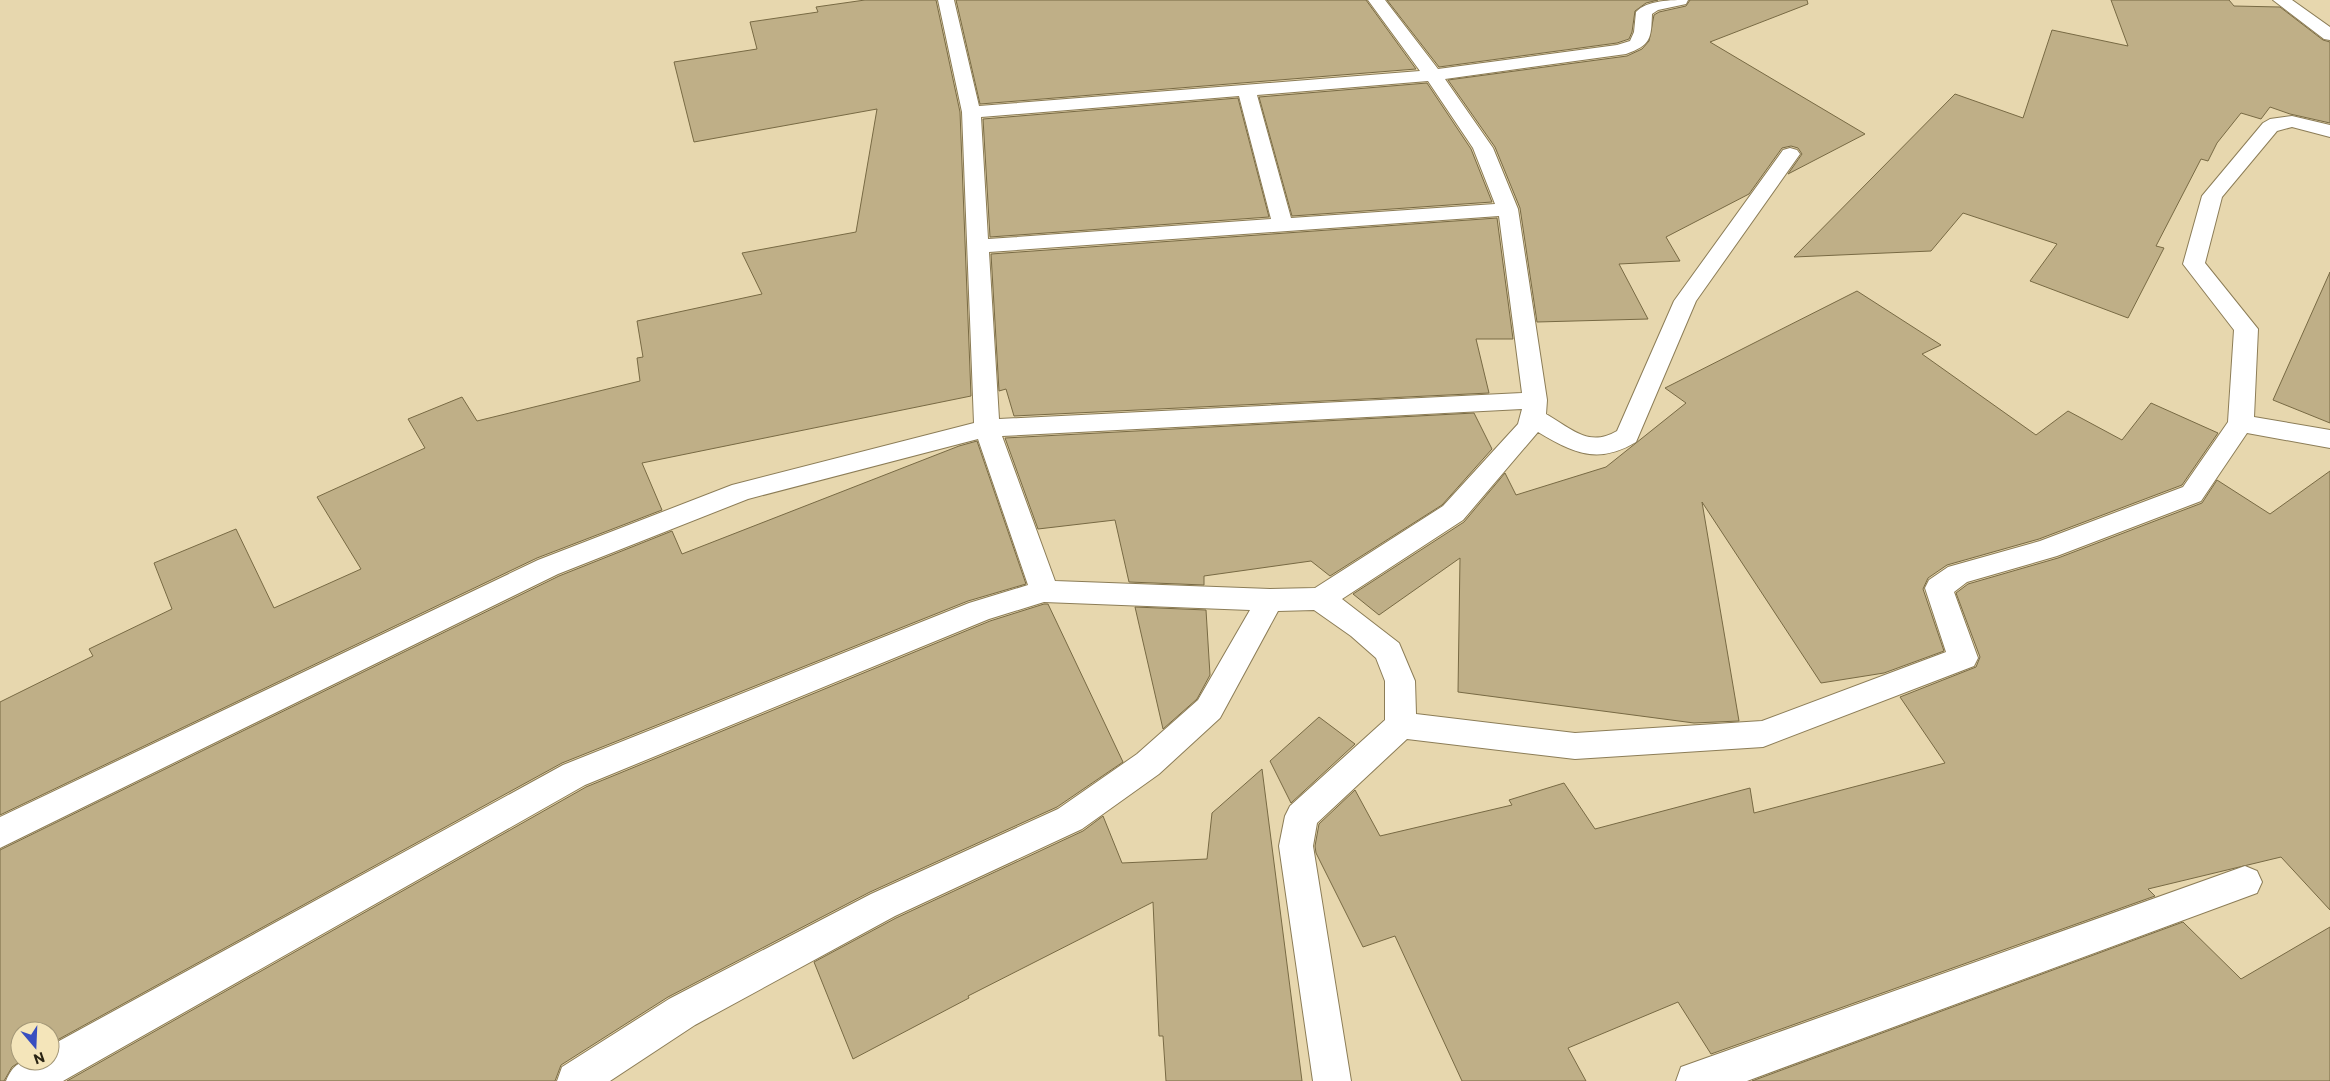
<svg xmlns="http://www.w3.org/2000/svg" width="2330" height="1081" viewBox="0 0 2330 1081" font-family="Commissioner,sans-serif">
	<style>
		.building { fill: #bfaf87; stroke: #786a44 }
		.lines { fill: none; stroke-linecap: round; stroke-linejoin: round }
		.minor-casing { stroke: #8c7d57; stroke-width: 2 }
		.minor { fill: #fff; fill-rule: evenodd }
	</style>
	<rect width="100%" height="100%" fill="#e7d7ae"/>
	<path class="building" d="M 865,0 L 936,0 L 960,112 L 971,396 L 642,463 L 662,510 L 537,558 L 0,815 L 0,702 L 93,656 L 89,649 L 172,609 L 154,563 L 236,529 L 274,608 L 361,569 L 317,497 L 425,448 L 408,419 L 462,397 L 477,421 L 640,381 L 637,358 L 643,357 L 637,321 L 762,294 L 742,253 L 856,232 L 877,109 L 694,142 L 674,62 L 757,49 L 750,22 L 818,12 L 816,7 Z
		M 956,0 L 1366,0 L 1416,69 L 980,104 Z
		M 1387,0 L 1658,0 L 1646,3 L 1635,11 L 1632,32 L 1629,39 L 1617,43 L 1439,67 Z
		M 1690,0 L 1807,0 L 1808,4 L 1710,42 L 1865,134 L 1788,174 L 1802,154 L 1798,148 L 1791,146 L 1782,148 L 1749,194 L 1666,237 L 1680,261 L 1619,264 L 1648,319 L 1537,322 L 1520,208 L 1495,147 L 1448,80 L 1627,56 L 1642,49 L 1649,41 L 1654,15 L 1659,12 L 1686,6 Z
		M 2111,0 L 2229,0 L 2234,6 L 2280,7 L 2323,40 L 2330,42 L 2330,123 L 2290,114 L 2270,107 L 2261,119 L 2241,113 L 2217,143 L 2208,161 L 2201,159 L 2156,246 L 2164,248 L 2128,318 L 2030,281 L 2057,244 L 1963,213 L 1931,251 L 1794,257 L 1955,94 L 2023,118 L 2052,30 L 2128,46 Z
		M 1427,83 L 1471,149 L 1492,202 L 1292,216 L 1259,97 Z
		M 1238,98 L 1269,217 L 990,237 L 983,119 Z
		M 1497,218 L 1513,339 L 1476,339 L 1489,393 L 1014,416 L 1006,389 L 999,391 L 991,254 Z
		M 2330,272 L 2330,423 L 2273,400 Z
		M 1857,291 L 1941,345 L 1922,354 L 2036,435 L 2068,411 L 2122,440 L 2151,403 L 2218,433 L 2182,485 L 2039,539 L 1947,565 L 1928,578 L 1923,589 L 1944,651 L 1884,673 L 1821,683 L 1702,502 L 1739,721 L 1694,723 L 1458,692 L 1460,558 L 1379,615 L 1353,594 L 1464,522 L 1505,473 L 1516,495 L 1606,467 L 1686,403 L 1665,388 Z
		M 1474,413 L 1492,449 L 1442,505 L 1330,576 L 1311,561 L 1204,576 L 1204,585 L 1129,582 L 1115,520 L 1038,529 L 1005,438 Z
		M 977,441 L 1026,584 L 968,601 L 562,763 L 50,1044 L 50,1031 L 20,1031 L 21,1061 L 12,1067 L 4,1081 L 0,1081 L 0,850 L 559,576 L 672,531 L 682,554 L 959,446 Z
		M 2330,471 L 2330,910 L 2281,857 L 2148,889 L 2155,896 L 1711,1054 L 1678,1002 L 1568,1048 L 1586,1081 L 1462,1081 L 1395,936 L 1363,947 L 1316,853 L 1315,846 L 1319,824 L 1355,790 L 1380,836 L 1512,805 L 1509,800 L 1564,783 L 1595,829 L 1750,788 L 1754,813 L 1945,763 L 1900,697 L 1976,667 L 1980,657 L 1956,593 L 1968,584 L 2058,558 L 2202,503 L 2217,480 L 2270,514 Z
		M 1044,604 L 1048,604 L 1123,762 L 1057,807 L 870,892 L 668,997 L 561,1065 L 555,1081 L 67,1081 L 586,787 L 990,621 Z
		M 1135,607 L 1206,610 L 1210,675 L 1197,699 L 1163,729 Z
		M 1319,717 L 1355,744 L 1291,803 L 1270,761 Z
		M 1262,769 L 1302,1081 L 1166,1081 L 1163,1036 L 1159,1036 L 1153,902 L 968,996 L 969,998 L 853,1059 L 814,962 L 896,918 L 1083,831 L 1103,816 L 1122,863 L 1207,859 L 1212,813 Z
		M 2183,922 L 2241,979 L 2330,927 L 2330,1081 L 1752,1081 Z"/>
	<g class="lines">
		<defs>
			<path id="minor" d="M 938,0 L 954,0 L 979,106 L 1420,71 L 1368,0 L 1385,0 L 1438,69 L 1617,45 L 1630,41 L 1634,32 L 1636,12 C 1647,0 1671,0 1688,0 L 1686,4 L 1658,10 L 1652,14 C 1651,39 1651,45 1626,54 L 1445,79 L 1493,148 L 1518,209 L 1547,400 L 1546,414 C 1571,428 1588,448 1617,431 L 1674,301 L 1783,150 L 1790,148 L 1797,150 L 1800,154 L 1696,301 L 1636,442 C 1598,465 1573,453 1538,432 L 1463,520 L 1342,599 L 1399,643 L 1415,681 L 1416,714 L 1575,733 L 1762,721 L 1946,652 L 1925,588 L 1929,580 L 1948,567 L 2040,541 L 2183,487 L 2228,422 L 2234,330 L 2183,264 L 2202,196 L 2263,123 L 2270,119 L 2292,116 L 2330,125 L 2330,137 L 2292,127 L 2277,131 L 2222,197 L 2205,263 L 2258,329 L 2254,417 L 2330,430 L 2330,448 L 2247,433 L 2201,501 L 2057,556 L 1967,582 L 1954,592 L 1978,658 L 1974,666 L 1763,747 L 1575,759 L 1407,739 L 1317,823 L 1313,846 L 1351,1081 L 1313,1081 L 1279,846 L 1285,816 L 1290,806 L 1385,720 L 1385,681 L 1376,658 L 1351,636 L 1314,610 L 1278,611 L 1220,718 L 1159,774 L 1082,829 L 895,916 L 695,1025 L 610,1081 L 557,1081 L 562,1067 L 669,999 L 871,894 L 1058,809 L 1137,754 L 1198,700 L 1250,610 L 1044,602 L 989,619 L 585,785 L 63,1081 L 6,1081 C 16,1057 27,1061 50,1061 L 50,1046 L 563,765 L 969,603 L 1028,585 L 978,439 L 748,499 L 558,574 L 0,848 L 0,817 L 538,560 L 732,485 L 974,423 L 962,112 ZM 1428,81 L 1473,148 L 1495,204 L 1291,218 L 1257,95 ZM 1239,96 L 1271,219 L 988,239 L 981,117 ZM 1499,216 L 1522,393 L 999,419 L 989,252 ZM 1522,409 L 1518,424 L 1443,506 L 1315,588 L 1270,589 L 1055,581 L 1002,436 Z
				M 2273,0 L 2292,0 L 2330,27 L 2330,40 L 2324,39 Z
				M 2245,866 L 2257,871 L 2262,882 L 2257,893 L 1747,1081 L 1676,1081 L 1681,1067 L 1695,1062 Z"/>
		</defs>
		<use href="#minor" class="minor-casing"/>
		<use href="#minor" class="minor"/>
	</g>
	<g transform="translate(35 1046) rotate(161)"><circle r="24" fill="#f4e5ba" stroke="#a39777"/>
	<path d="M0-4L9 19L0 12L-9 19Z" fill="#384ec0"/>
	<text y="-8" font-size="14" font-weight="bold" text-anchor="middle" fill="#292313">N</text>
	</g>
</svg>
